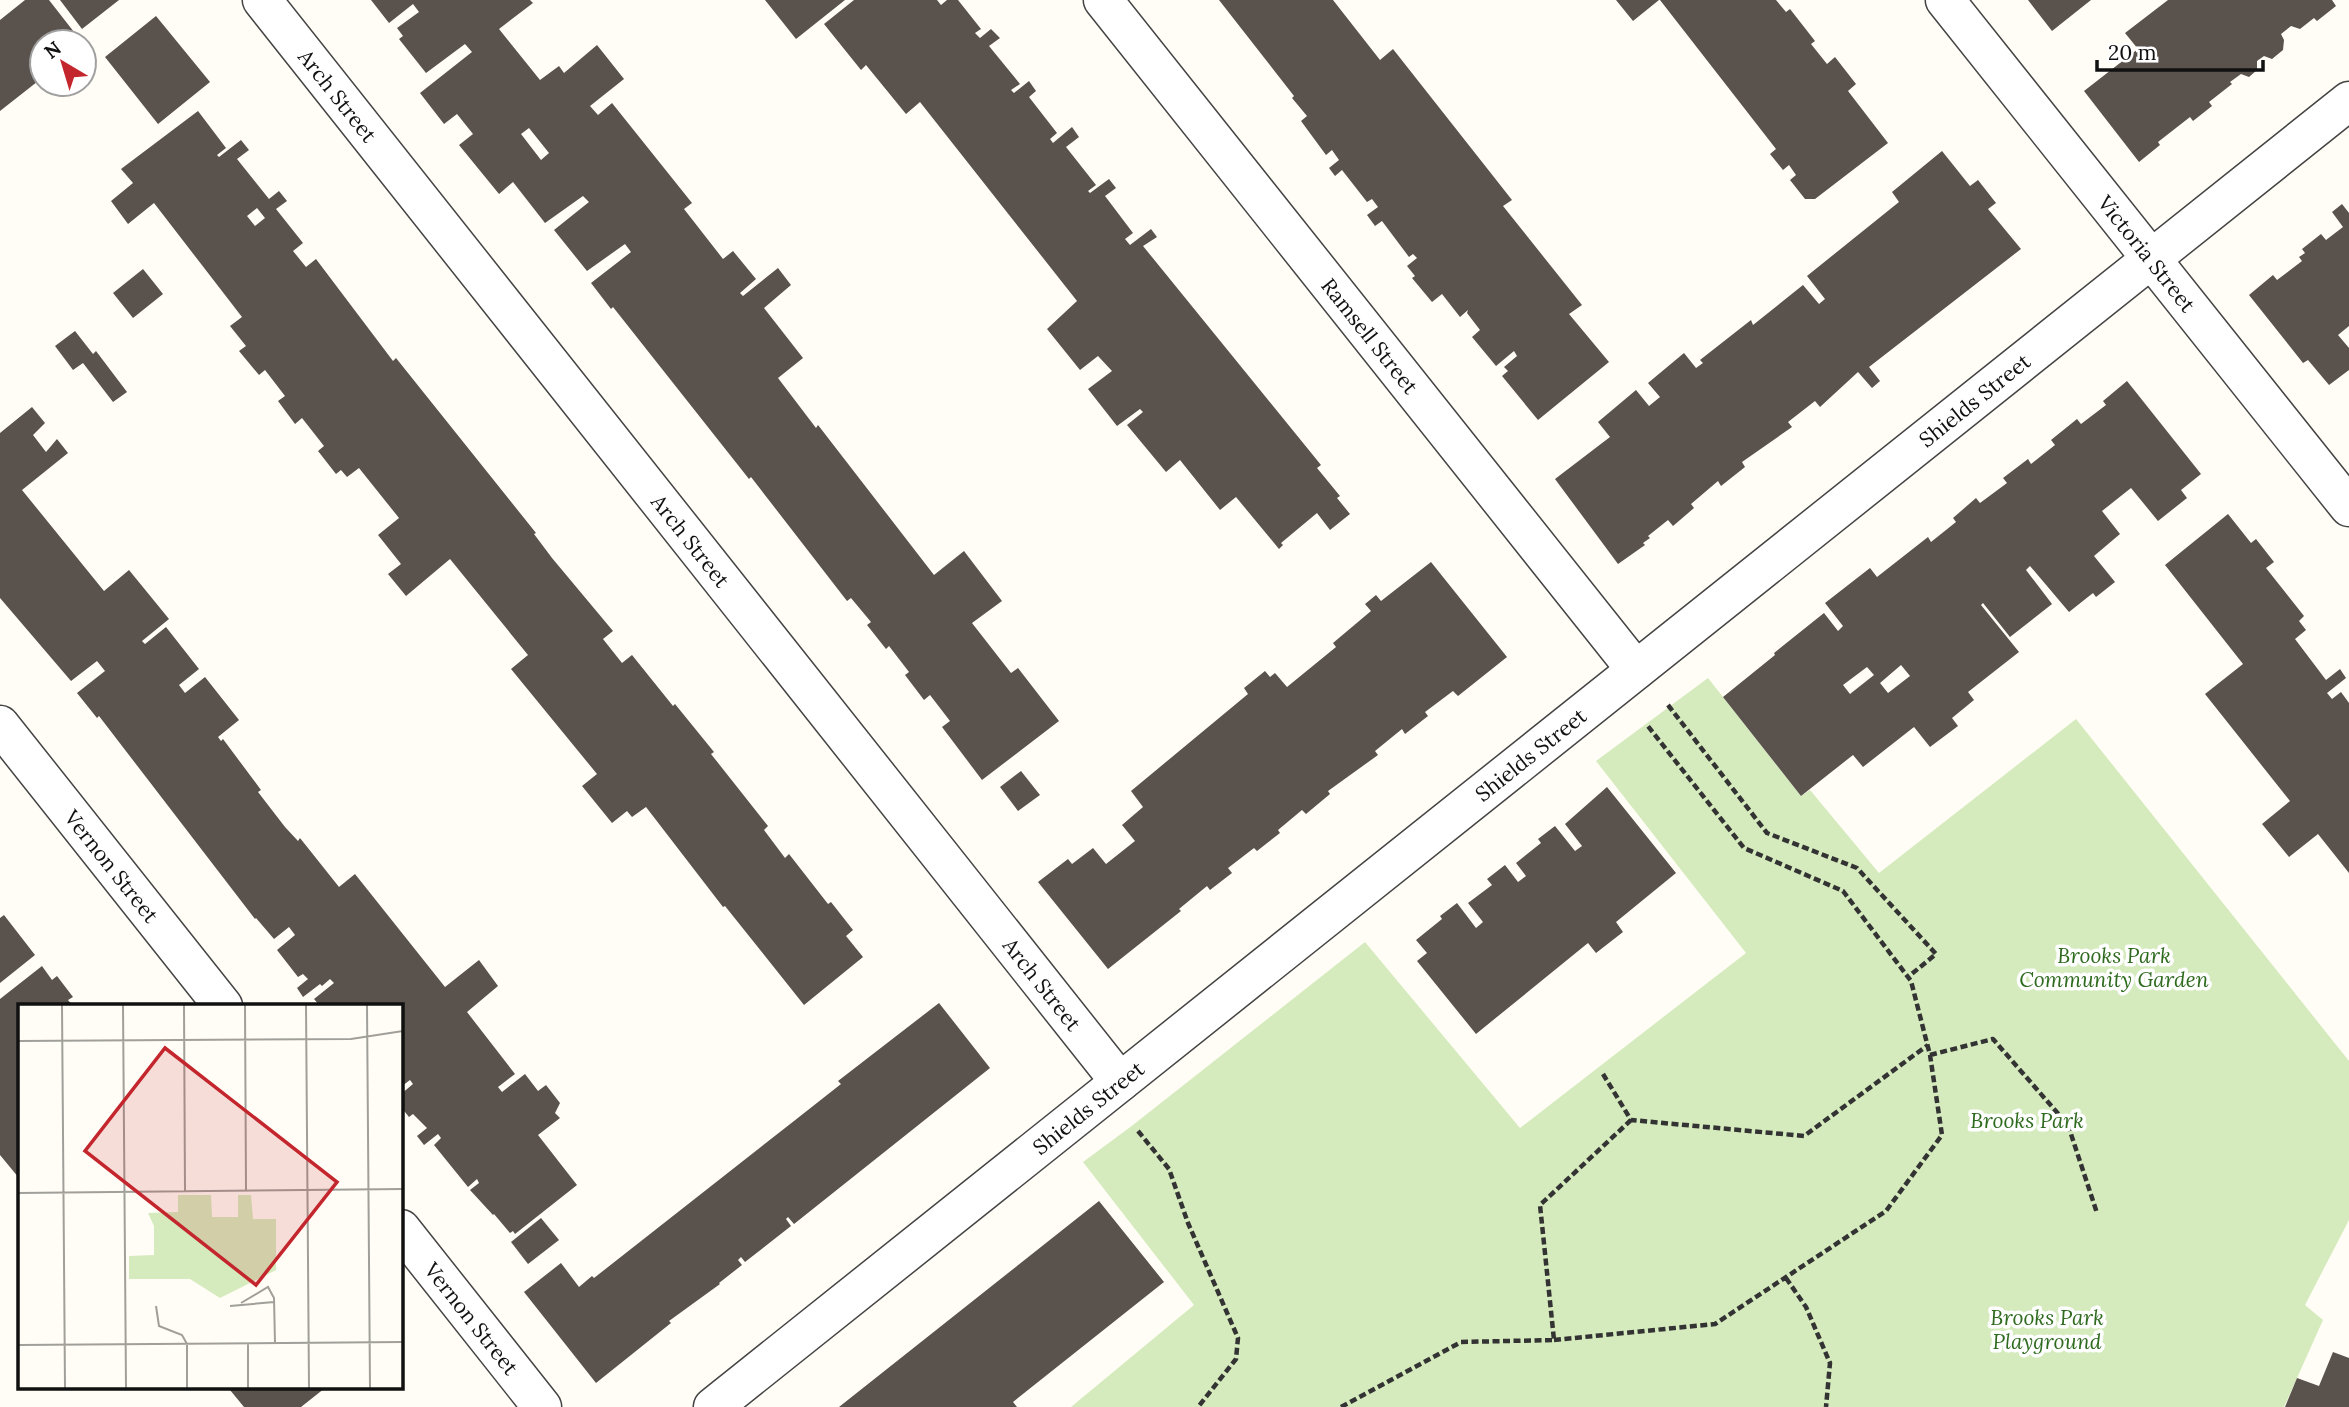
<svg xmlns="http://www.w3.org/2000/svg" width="2349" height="1407" viewBox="0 0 2349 1407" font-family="Lora,serif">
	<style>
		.green { fill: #d5ebbd }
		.building { fill: #5a524d; fill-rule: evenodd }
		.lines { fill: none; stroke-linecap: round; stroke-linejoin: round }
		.minor-casing { stroke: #444; stroke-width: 41 }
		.path { stroke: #333; stroke-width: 4.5; stroke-dasharray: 7 3.5; stroke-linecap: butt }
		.minor { stroke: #fff; stroke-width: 38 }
		.labels { text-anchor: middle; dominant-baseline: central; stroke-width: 7; stroke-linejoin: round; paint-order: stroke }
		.street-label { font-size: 21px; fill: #111; stroke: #fff }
		.park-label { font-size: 21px; font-style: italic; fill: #2f6b1f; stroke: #fff }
		.inset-road { fill: none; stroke: #a09f9a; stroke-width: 2 }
		.view { fill: #c4262e; fill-opacity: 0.15; stroke: #c4262e; stroke-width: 3.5 }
		.inset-edge { fill: none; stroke: #111; stroke-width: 3.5 }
	</style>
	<rect width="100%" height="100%" fill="#fffdf5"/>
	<path class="green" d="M 1708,678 L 1801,796 L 1810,790 L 1879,873 L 2076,719 L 2349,1061 L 2349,1220 L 2305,1305 L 2323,1320 L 2284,1407 L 1071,1407 L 1194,1305 L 1083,1162 L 1133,1125 L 1365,942 L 1520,1128 L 1746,953 L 1596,761 Z"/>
	<path class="building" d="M 25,0 L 49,0 L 81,41 L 42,42 L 42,72 L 40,74 L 42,78 L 0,111 L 0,20 Z
		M 60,0 L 119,0 L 82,29 Z
		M 371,0 L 530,0 L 533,3 L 499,29 L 540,80 L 559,66 L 564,73 L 597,45 L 624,79 L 590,106 L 598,115 L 612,103 L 692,203 L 684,209 L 723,259 L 733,251 L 756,279 L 740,293 L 743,296 L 778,268 L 791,285 L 764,308 L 803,358 L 778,378 L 816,428 L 818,425 L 934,575 L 964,551 L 1002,601 L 972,623 L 1011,673 L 1018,668 L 1059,721 L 982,780 L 942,727 L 950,721 L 930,695 L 924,700 L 905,675 L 909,672 L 889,646 L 886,649 L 867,625 L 871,622 L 851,598 L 847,601 L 751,477 L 749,479 L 613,307 L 611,309 L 591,283 L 631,252 L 625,244 L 587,271 L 554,230 L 589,202 L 583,196 L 545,223 L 513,182 L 499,194 L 459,145 L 473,134 L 457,114 L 444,124 L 420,93 L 472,52 L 465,44 L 426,73 L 399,39 L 403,36 L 397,28 L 419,12 L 413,4 L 389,23 ZM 529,128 L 549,153 L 541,160 L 521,134 Z
		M 765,0 L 845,0 L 796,39 Z
		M 854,0 L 937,0 L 941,5 L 947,0 L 958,0 L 981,29 L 975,33 L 980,38 L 991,29 L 1000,38 L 989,46 L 1020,84 L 1011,90 L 1014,93 L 1029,81 L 1036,91 L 1029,97 L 1057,133 L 1050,139 L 1053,143 L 1072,127 L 1079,137 L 1066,147 L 1096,185 L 1088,191 L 1090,193 L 1109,179 L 1116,188 L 1105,196 L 1133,233 L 1125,239 L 1130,245 L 1151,229 L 1157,237 L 1143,246 L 1321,465 L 1317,468 L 1340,496 L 1337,498 L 1350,514 L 1330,530 L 1317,513 L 1281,543 L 1283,545 L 1279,549 L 1236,497 L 1220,510 L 1180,460 L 1166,472 L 1127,425 L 1143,412 L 1140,409 L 1117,426 L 1088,389 L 1112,371 L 1098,356 L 1080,370 L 1047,329 L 1077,301 L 920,102 L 906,114 L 866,65 L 861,70 L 824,24 Z
		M 1219,0 L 1333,0 L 1380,60 L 1393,49 L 1512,200 L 1503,206 L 1582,305 L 1569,314 L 1609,362 L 1538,420 L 1502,376 L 1508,371 L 1504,367 L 1517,356 L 1514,351 L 1496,366 L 1472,337 L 1480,330 L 1467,313 L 1468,310 L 1460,317 L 1442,294 L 1432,302 L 1412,278 L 1415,276 L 1407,266 L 1417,258 L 1413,254 L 1409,257 L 1382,221 L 1375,226 L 1367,215 L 1378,207 L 1372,199 L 1367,202 L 1342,170 L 1335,176 L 1329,168 L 1339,160 L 1332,150 L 1326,155 L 1301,121 L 1307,116 L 1292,98 L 1294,96 Z
		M 1616,0 L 1659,0 L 1633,21 Z
		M 1660,0 L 1776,0 L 1786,12 L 1790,9 L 1815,41 L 1811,44 L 1827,64 L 1835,57 L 1856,84 L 1848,91 L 1888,143 L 1815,199 L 1805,199 L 1790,180 L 1796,175 L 1789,165 L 1783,170 L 1770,154 L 1776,149 Z
		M 2028,0 L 2091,0 L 2052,31 Z
		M 2168,0 L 2332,0 L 2336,6 L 2317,21 L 2314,18 L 2300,29 L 2291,26 L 2281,34 L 2284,40 L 2283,50 L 2272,59 L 2264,56 L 2257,61 L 2257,70 L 2249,77 L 2241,74 L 2230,82 L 2232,84 L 2209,102 L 2212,106 L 2193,121 L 2190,117 L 2158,142 L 2160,145 L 2139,162 L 2084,91 L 2138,49 L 2125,33 Z
		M 156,16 L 210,82 L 158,124 L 105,57 Z
		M 198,111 L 226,148 L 217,155 L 219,157 L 241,140 L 249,150 L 237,159 L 269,199 L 279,191 L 287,201 L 276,209 L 303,243 L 293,251 L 306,267 L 316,259 L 393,361 L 396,358 L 536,533 L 534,534 L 552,558 L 613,631 L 603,639 L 622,663 L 632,655 L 673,706 L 675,704 L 714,752 L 711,754 L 768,826 L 764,830 L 785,858 L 789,854 L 828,904 L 831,902 L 853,930 L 846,936 L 863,957 L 804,1005 L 725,906 L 723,907 L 646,807 L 632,817 L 627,811 L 612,823 L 582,786 L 597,774 L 511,669 L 528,655 L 450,559 L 406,596 L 388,574 L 401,564 L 378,535 L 399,518 L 359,468 L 347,477 L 341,470 L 336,474 L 318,451 L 324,446 L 302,418 L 295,424 L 278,401 L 285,396 L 265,370 L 259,375 L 239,351 L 246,346 L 230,326 L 242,317 L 154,203 L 128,224 L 111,201 L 133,183 L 121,169 ZM 257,208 L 265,218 L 255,226 L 247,216 Z
		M 1942,151 L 1970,186 L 1978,180 L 1996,203 L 1988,209 L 2021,249 L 1869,367 L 1880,381 L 1872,388 L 1858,372 L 1820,407 L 1815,401 L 1788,422 L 1792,427 L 1742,462 L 1745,467 L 1721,486 L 1718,481 L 1691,504 L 1694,508 L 1673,526 L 1668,520 L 1648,536 L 1650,538 L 1643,543 L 1645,545 L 1618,564 L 1555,479 L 1610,437 L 1598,422 L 1636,390 L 1649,406 L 1660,397 L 1648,383 L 1684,353 L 1696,368 L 1703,363 L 1700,360 L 1751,320 L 1753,325 L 1803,285 L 1819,304 L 1825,299 L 1807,276 L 1899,202 L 1892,192 Z
		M 2342,204 L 2349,213 L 2349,326 L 2338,335 L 2349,348 L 2349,370 L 2329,385 L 2308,360 L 2303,363 L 2249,295 L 2273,275 L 2277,280 L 2302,261 L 2299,257 L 2305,253 L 2302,249 L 2321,234 L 2326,240 L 2343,227 L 2332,212 Z
		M 143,269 L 163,294 L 133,318 L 113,293 Z
		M 75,331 L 93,354 L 96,351 L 127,392 L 113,402 L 83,363 L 73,370 L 55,346 Z
		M 2127,381 L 2201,474 L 2181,490 L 2187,498 L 2158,521 L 2131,488 L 2102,511 L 2120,534 L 2094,556 L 2115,582 L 2096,597 L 2093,593 L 2069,612 L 2030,566 L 2026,570 L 2052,604 L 2010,637 L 1983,603 L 1981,605 L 2019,652 L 1968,692 L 1974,700 L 1952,718 L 1958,726 L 1930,747 L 1914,727 L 1863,767 L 1853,755 L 1801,796 L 1723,697 L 1775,655 L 1774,653 L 1824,613 L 1838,631 L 1843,626 L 1825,603 L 1870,568 L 1877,577 L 1928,537 L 1931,542 L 1956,522 L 1953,518 L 1976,498 L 1980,503 L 2007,483 L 2003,478 L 2028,459 L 2031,464 L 2055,445 L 2051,440 L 2077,419 L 2081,424 L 2106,405 L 2103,401 ZM 1901,665 L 1910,676 L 1888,693 L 1880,683 ZM 1867,667 L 1874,675 L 1850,694 L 1843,685 Z
		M 32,407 L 45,423 L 33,435 L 46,452 L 57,439 L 68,453 L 22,490 L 104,591 L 129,570 L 169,619 L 142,641 L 145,644 L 166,627 L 199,669 L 179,685 L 185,693 L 205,677 L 239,720 L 218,737 L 221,741 L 223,739 L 261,790 L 258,792 L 285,827 L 298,841 L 300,838 L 339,887 L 355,874 L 445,987 L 479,960 L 498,986 L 467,1012 L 515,1074 L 498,1087 L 502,1092 L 525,1074 L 538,1091 L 546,1085 L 560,1103 L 555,1113 L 560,1118 L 538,1135 L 577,1185 L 515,1234 L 513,1231 L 510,1233 L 494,1214 L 493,1215 L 470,1190 L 479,1183 L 477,1179 L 468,1187 L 434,1145 L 441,1138 L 438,1134 L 424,1145 L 417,1136 L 427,1128 L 413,1114 L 409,1117 L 401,1107 L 401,1094 L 413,1084 L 410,1080 L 402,1086 L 401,1084 L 401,1006 L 320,1006 L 314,999 L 334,983 L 330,979 L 322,986 L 320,984 L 303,997 L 297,988 L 308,979 L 303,974 L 298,977 L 277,950 L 295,935 L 289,927 L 274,939 L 256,918 L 255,919 L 99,716 L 97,718 L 77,693 L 105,671 L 97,661 L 71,681 L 0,598 L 0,433 Z
		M 2228,514 L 2251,543 L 2256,539 L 2274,562 L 2266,568 L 2304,616 L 2299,621 L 2306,630 L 2295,639 L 2326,680 L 2340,669 L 2346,678 L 2327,693 L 2332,699 L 2341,692 L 2349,703 L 2349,873 L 2318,834 L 2289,857 L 2262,824 L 2290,801 L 2205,694 L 2243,664 L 2165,565 Z
		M 1431,562 L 1507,657 L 1458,696 L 1453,691 L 1425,712 L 1428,716 L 1405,734 L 1402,729 L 1375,751 L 1378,755 L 1328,791 L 1330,794 L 1306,814 L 1302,810 L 1278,830 L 1280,833 L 1257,851 L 1254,848 L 1228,868 L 1232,873 L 1210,890 L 1207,886 L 1179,909 L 1181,911 L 1108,969 L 1038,882 L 1068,859 L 1072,864 L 1093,848 L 1106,864 L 1135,841 L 1122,825 L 1143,807 L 1131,791 L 1248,694 L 1244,688 L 1265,671 L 1270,677 L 1275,673 L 1287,687 L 1336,647 L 1333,643 L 1371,611 L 1365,604 L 1376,595 L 1381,601 Z
		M 1021,771 L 1040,795 L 1018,811 L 1000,787 Z
		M 1607,787 L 1676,873 L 1616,922 L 1623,932 L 1596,953 L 1588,943 L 1476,1034 L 1417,961 L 1427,953 L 1416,940 L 1442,919 L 1440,916 L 1457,903 L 1476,928 L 1483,922 L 1468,903 L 1492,885 L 1487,879 L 1505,865 L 1518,882 L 1526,876 L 1516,863 L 1541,843 L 1538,839 L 1555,826 L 1575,851 L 1582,846 L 1565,824 Z
		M 4,915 L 35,955 L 0,983 L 0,918 Z
		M 42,966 L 52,980 L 57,976 L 73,997 L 68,1000 L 73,1006 L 19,1006 L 19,1178 L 0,1155 L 0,999 Z
		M 939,1003 L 990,1068 L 794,1224 L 788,1217 L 786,1219 L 791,1226 L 745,1262 L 741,1257 L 738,1260 L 742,1265 L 719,1283 L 720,1284 L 669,1321 L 671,1323 L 596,1383 L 524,1292 L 561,1263 L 579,1287 L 592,1276 L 594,1278 L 794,1121 L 841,1084 L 838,1081 Z
		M 1099,1201 L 1164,1282 L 1013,1402 L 1017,1407 L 839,1407 Z
		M 541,1218 L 559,1240 L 528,1264 L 511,1242 Z
		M 2333,1352 L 2349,1358 L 2349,1407 L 2285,1407 L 2297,1378 L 2319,1386 Z
		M 233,1388 L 325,1388 L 301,1407 L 244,1407 L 230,1390 Z"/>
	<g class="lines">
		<defs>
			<g id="minor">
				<path id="s1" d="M 262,0 L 1120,1082"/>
				<path id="s2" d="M 1103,0 L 1636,670"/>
				<path id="s3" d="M 1945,0 L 2349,507"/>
				<path id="s4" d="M 0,725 L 223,1006"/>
				<path id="s5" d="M 401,1229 L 542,1407"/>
				<path id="s6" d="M 713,1407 L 2349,101"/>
			</g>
		</defs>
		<use href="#minor" class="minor-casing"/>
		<path class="path" d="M 1668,705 L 1767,833 L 1857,868 L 1936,954 L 1908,977
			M 1930,1055 L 1993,1039 L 2068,1125 L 2097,1213
			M 1603,1074 L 1631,1120 L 1804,1136 L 1928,1045
			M 1138,1131 L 1169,1169 L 1188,1223 L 1238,1338 L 1236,1359 L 1198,1407
			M 1786,1278 L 1806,1307 L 1830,1363 L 1826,1407
			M 1554,1340 L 1715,1324 L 1886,1211 L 1942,1135 L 1930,1055 L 1911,981 L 1843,891 L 1744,848 L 1647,725
			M 1341,1407 L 1461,1342 L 1554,1340 L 1540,1205 L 1631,1120"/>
		<use href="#minor" class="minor"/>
	</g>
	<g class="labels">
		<g class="street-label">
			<text stroke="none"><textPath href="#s1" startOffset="122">Arch Street</textPath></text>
			<text stroke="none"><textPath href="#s3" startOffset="324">Victoria Street</textPath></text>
			<text stroke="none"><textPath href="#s2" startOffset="429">Ramsell Street</textPath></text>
			<text stroke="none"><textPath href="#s6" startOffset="1614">Shields Street</textPath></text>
			<text stroke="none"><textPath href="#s1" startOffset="690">Arch Street</textPath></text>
			<text stroke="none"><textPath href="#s6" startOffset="1046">Shields Street</textPath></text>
			<text stroke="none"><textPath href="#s4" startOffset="180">Vernon Street</textPath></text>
			<text stroke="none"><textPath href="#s1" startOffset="1256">Arch Street</textPath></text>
			<text stroke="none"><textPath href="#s6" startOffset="480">Shields Street</textPath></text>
			<text stroke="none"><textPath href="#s5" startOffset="114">Vernon Street</textPath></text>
		</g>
		<g class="park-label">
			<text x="2114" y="955">Brooks Park<tspan x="2114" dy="24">Community Garden</tspan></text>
			<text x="2027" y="1120">Brooks Park</text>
			<text x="2047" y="1317">Brooks Park<tspan x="2047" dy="24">Playground</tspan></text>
		</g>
	</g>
	<g transform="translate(18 1004)">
		<rect width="385" height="385" fill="#fffdf5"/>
		<path d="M 160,191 L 193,191 L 194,213 L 220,213 L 220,191 L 233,191 L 235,215 L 258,215 L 258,266 L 202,294 L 172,275 L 111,275 L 111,252 L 136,251 L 136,222 L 130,209 L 160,208 Z" fill="#d5ebbd"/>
		<path class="inset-road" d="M 44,1 L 47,384M 105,1 L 108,384M 166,1 L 167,187M 227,1 L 228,186M 288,1 L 291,384M 349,1 L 352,384M 0,37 L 333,35 L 385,27M 0,189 L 385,185M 223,299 L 250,283 L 256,294 L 257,339M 138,302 L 141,322 L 164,331 L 169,340 L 169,384M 212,302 L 256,298M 230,340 L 230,384M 0,341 L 385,338"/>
		<path class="view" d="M 147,44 L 319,178 L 238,281 L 67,147 Z"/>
		<rect width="385" height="385" class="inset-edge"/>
	</g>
	<g transform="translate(63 63) rotate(322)"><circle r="33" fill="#ffffff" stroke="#a0a0a0" stroke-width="2"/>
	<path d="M0-5L12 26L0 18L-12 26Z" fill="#c4262e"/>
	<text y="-10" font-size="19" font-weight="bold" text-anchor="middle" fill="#111111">N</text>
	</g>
	<path d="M2097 60v10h166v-10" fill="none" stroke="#111111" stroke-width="3.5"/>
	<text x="2108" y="60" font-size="21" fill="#111111" stroke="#ffffff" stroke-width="5" paint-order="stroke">20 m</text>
</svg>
